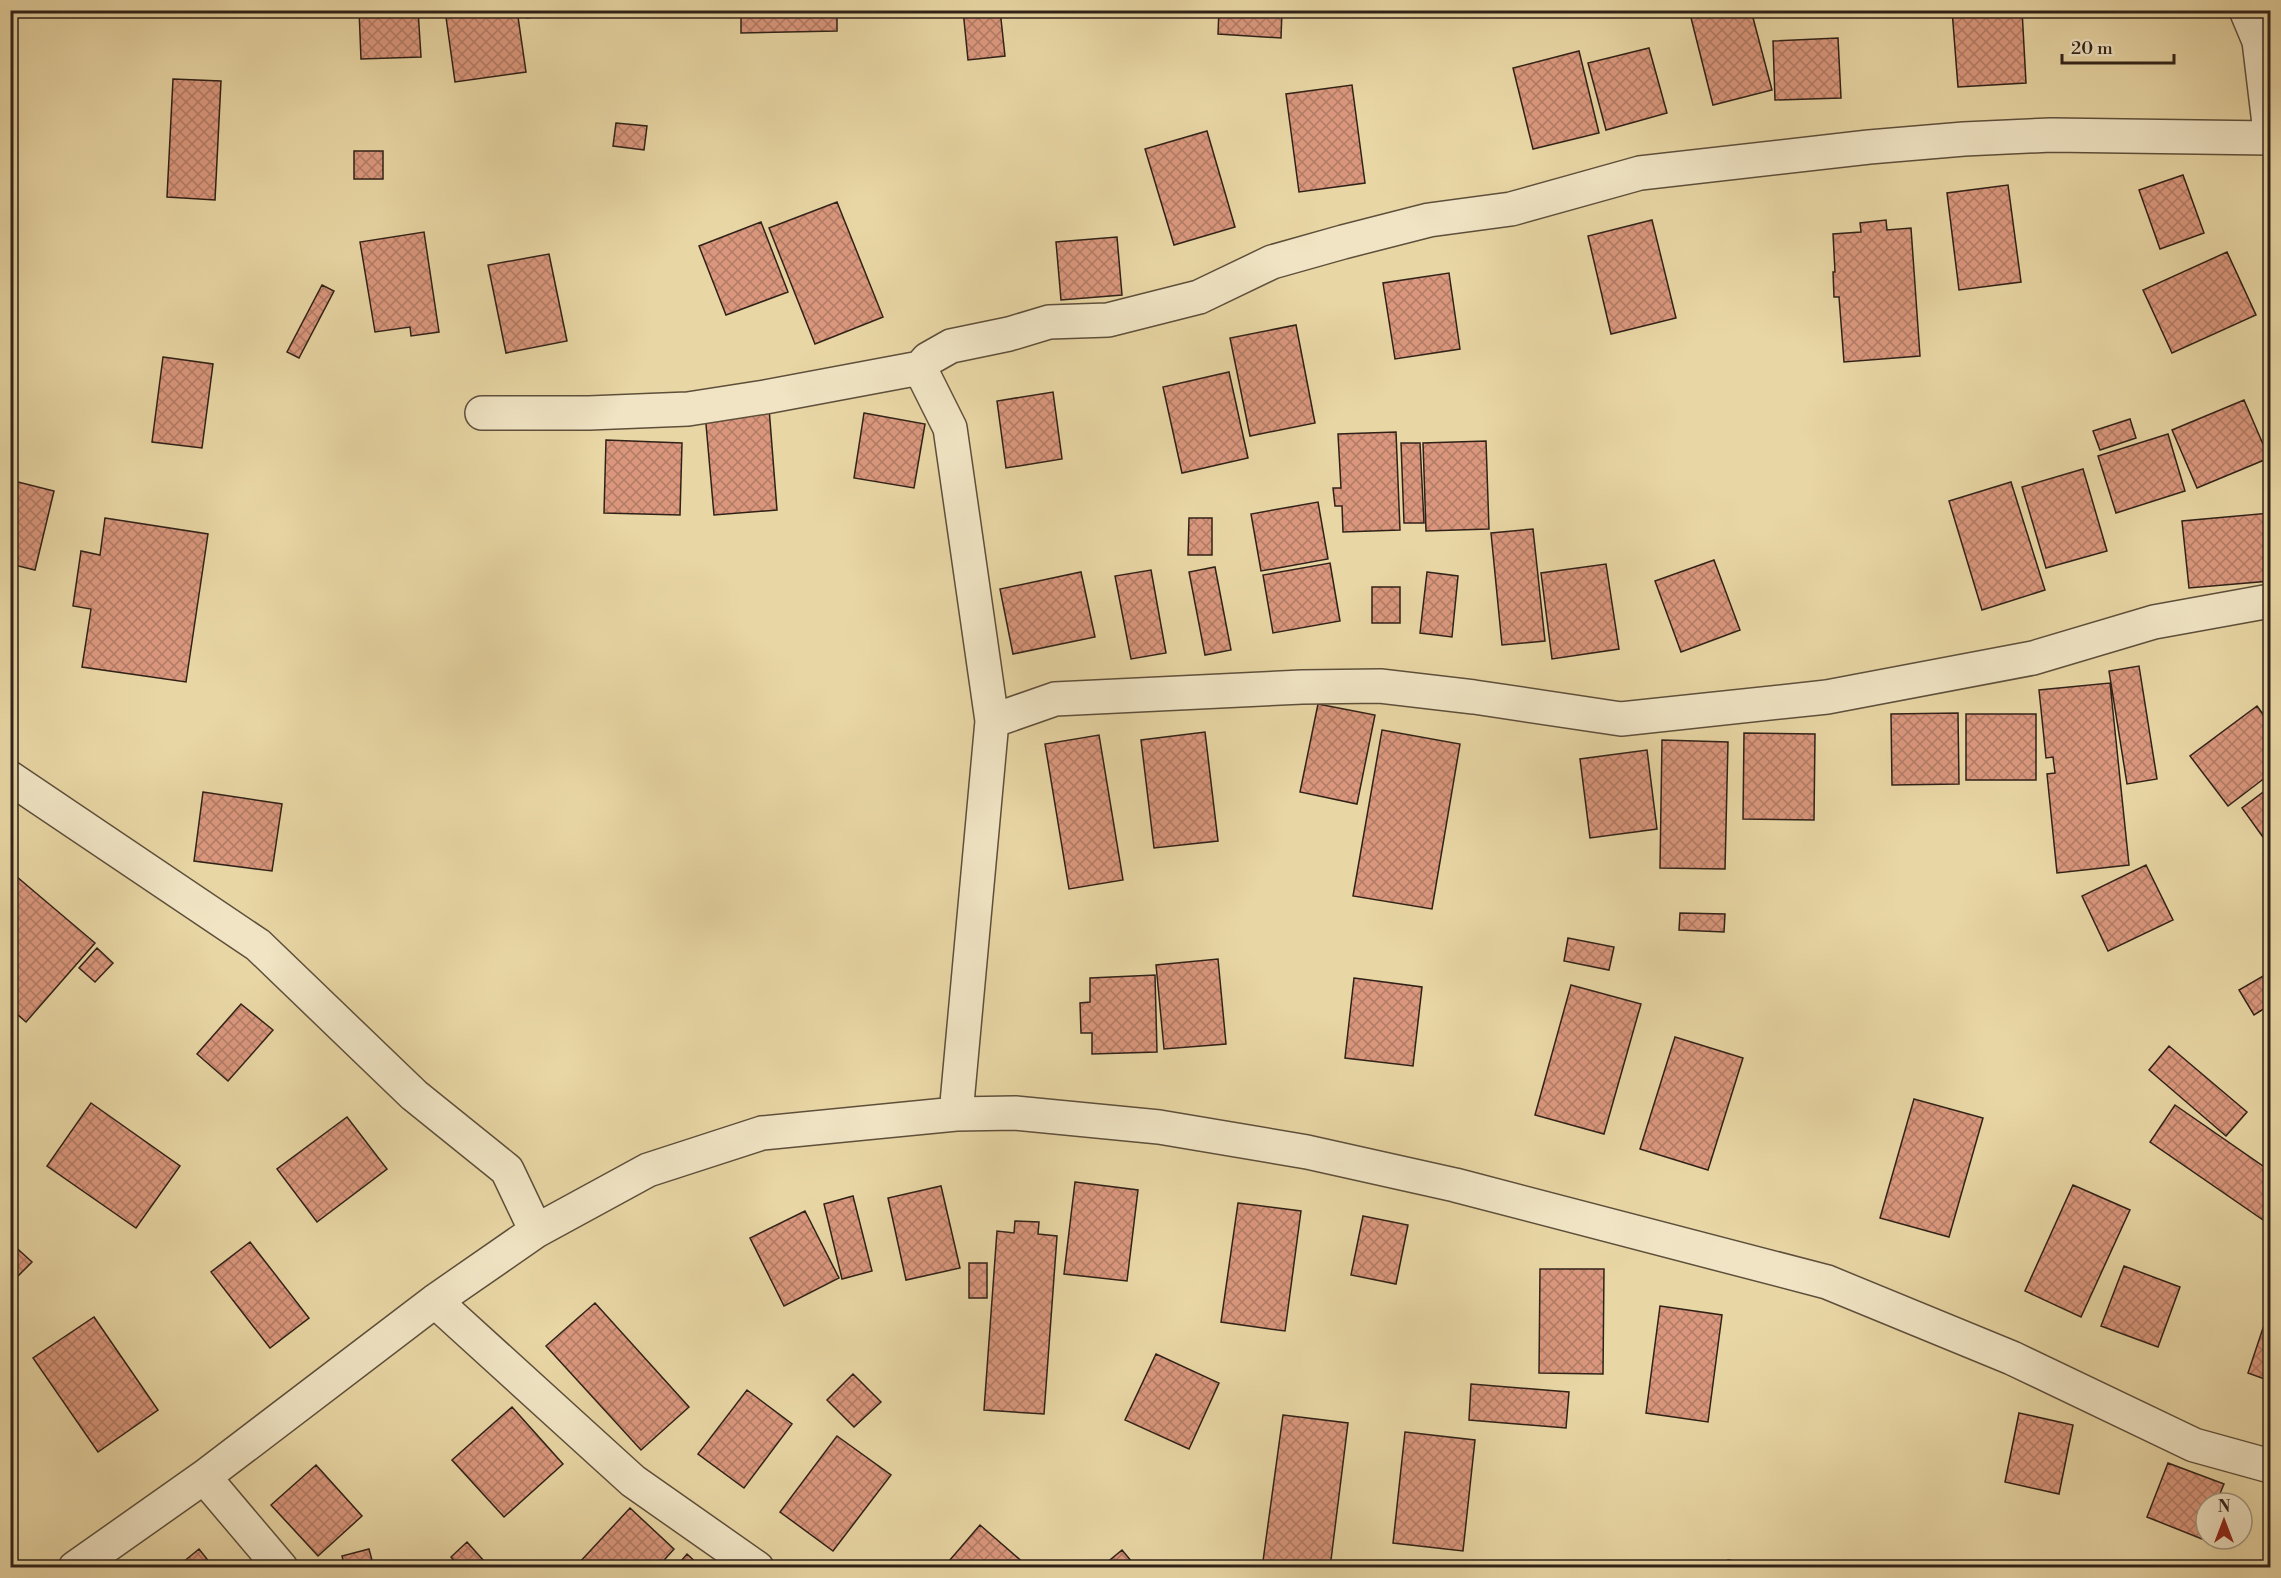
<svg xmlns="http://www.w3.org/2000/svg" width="2281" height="1578" viewBox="0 0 2281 1578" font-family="'Libre Bodoni',serif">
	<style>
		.building { fill: url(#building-cross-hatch); stroke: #302218; stroke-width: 1.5 }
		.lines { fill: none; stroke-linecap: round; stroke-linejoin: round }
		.street-casing { stroke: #5e4f3b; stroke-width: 36 }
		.street { stroke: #f0e4c4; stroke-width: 33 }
	</style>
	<defs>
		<pattern id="building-cross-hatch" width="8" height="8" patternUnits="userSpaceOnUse" patternTransform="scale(1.5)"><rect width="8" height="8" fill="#da977d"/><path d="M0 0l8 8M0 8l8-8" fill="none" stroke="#b17b65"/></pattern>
	</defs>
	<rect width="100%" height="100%" fill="#e8d6a4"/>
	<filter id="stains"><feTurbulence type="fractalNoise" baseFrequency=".00333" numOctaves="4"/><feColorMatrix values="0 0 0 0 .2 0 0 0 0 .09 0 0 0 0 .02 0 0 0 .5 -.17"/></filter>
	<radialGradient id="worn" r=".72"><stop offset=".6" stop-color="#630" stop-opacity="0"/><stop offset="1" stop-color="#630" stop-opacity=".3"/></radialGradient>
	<path class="building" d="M 359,10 L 418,10 L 421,57 L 361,59 Z
		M 445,10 L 517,10 L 526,72 L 455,82 Z
		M 526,10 L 581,10 L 527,18 Z
		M 741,10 L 837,10 L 837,31 L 741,33 Z
		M 963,10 L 1000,10 L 1005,56 L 968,60 Z
		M 1219,10 L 1282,10 L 1281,38 L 1218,34 Z
		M 1689,10 L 1751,10 L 1772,90 L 1713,105 Z
		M 1952,10 L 2022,10 L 2026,83 L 1958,87 Z
		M 1838,38 L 1841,98 L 1775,100 L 1773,41 Z
		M 1649,48 L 1667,113 L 1606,130 L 1588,63 Z
		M 1579,51 L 1599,133 L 1533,149 L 1513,68 Z
		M 173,79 L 221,81 L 215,200 L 167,197 Z
		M 1352,85 L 1365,183 L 1299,192 L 1286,94 Z
		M 616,123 L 647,126 L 644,150 L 613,146 Z
		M 1207,131 L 1235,227 L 1174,245 L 1145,149 Z
		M 354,151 L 383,151 L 383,179 L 354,179 Z
		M 2183,175 L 2204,233 L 2160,249 L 2139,190 Z
		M 2008,185 L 2021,282 L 1959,290 L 1947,193 Z
		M 837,202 L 883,317 L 815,344 L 769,228 Z
		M 1652,220 L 1676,318 L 1611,334 L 1588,236 Z
		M 1886,220 L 1887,230 L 1911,228 L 1920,356 L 1844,362 L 1839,297 L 1834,297 L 1833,272 L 1835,272 L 1833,234 L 1861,232 L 1860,223 Z
		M 761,222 L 788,292 L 726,315 L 699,246 Z
		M 424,232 L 439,332 L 411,336 L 410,327 L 375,332 L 360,242 Z
		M 1117,237 L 1122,295 L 1061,300 L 1056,242 Z
		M 2227,252 L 2256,315 L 2172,353 L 2143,290 Z
		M 549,254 L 567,341 L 506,353 L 488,265 Z
		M 1449,273 L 1460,349 L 1395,359 L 1383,283 Z
		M 322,285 L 334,291 L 299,358 L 287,352 Z
		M 1296,325 L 1315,423 L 1250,436 L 1230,338 Z
		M 163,357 L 213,364 L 202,448 L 152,442 Z
		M 1229,372 L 1248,458 L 1182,473 L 1163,387 Z
		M 1053,392 L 1062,459 L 1006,468 L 997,401 Z
		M 2244,400 L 2269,458 L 2197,488 L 2172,430 Z
		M 769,408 L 777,510 L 714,515 L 705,413 Z
		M 864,413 L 925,424 L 914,488 L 854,478 Z
		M 2130,419 L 2136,438 L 2100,450 L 2093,431 Z
		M 1396,432 L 1400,530 L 1343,532 L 1342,506 L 1335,506 L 1333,488 L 1341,488 L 1338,434 Z
		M 2168,434 L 2185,491 L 2116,513 L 2098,456 Z
		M 606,440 L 682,443 L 680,515 L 604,513 Z
		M 1486,441 L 1489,529 L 1426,531 L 1423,443 Z
		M 1401,443 L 1420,443 L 1424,523 L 1404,523 Z
		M 2083,469 L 2107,551 L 2046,568 L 2022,487 Z
		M 10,480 L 54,491 L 35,570 L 10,564 Z
		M 2011,482 L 2045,590 L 1982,610 L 1949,501 Z
		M 1318,502 L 1328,559 L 1261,571 L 1251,514 Z
		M 2270,513 L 2270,581 L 2189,588 L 2182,521 Z
		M 105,518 L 208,534 L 186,682 L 82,667 L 91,609 L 73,606 L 81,551 L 100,555 Z
		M 1189,518 L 1212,518 L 1212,555 L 1188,555 Z
		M 1533,529 L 1545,641 L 1502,645 L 1491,533 Z
		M 1714,560 L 1740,630 L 1681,652 L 1655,581 Z
		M 1330,563 L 1340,621 L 1273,633 L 1263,575 Z
		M 1606,564 L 1619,649 L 1552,659 L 1541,573 Z
		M 1215,567 L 1231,650 L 1205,655 L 1189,572 Z
		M 1151,570 L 1166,653 L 1131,659 L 1115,576 Z
		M 1081,572 L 1095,637 L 1013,654 L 1000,589 Z
		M 1427,572 L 1458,576 L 1452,637 L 1420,633 Z
		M 1372,587 L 1400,587 L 1400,623 L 1372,623 Z
		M 2139,666 L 2157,779 L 2127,784 L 2109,671 Z
		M 2110,683 L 2129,865 L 2057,873 L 2047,774 L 2055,773 L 2053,757 L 2046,758 L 2039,690 Z
		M 1318,704 L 1375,715 L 1357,804 L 1300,792 Z
		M 2257,706 L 2270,724 L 2270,774 L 2228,806 L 2190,756 Z
		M 1958,713 L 1959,784 L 1892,785 L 1891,714 Z
		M 1966,714 L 2036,714 L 2036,780 L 1966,780 Z
		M 1382,730 L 1460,744 L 1432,909 L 1353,896 Z
		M 1205,732 L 1218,841 L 1154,848 L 1141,740 Z
		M 1744,733 L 1815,734 L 1814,820 L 1743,819 Z
		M 1099,735 L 1123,880 L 1069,889 L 1045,744 Z
		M 1662,740 L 1728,742 L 1725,869 L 1660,868 Z
		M 1647,750 L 1657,829 L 1590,838 L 1580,759 Z
		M 2270,787 L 2270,847 L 2242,808 Z
		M 203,792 L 282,804 L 272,871 L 194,861 Z
		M 2146,865 L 2173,920 L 2108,951 L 2082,896 Z
		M 10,871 L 95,943 L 26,1022 L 10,1008 Z
		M 1680,913 L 1725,914 L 1724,932 L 1679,930 Z
		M 1568,938 L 1614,947 L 1609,970 L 1564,961 Z
		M 97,948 L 113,963 L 95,982 L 79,968 Z
		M 1218,959 L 1226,1044 L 1164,1049 L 1156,965 Z
		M 2270,972 L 2270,1005 L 2254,1015 L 2239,990 Z
		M 1155,975 L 1157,1052 L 1092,1054 L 1092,1033 L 1081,1033 L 1080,1003 L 1090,1002 L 1090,978 Z
		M 1354,978 L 1422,987 L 1413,1066 L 1345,1058 Z
		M 1571,985 L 1641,1004 L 1604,1134 L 1535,1115 Z
		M 241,1004 L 273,1030 L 228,1081 L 197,1054 Z
		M 1675,1037 L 1743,1058 L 1708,1170 L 1640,1149 Z
		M 2169,1046 L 2247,1112 L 2226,1136 L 2149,1070 Z
		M 1914,1099 L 1983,1118 L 1949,1237 L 1880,1218 Z
		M 91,1103 L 180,1166 L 136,1228 L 47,1166 Z
		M 2175,1105 L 2270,1171 L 2270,1216 L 2266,1222 L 2150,1142 Z
		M 347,1117 L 387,1169 L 317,1222 L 277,1169 Z
		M 1075,1182 L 1138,1190 L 1127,1281 L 1064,1274 Z
		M 2073,1185 L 2130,1210 L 2081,1317 L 2025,1291 Z
		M 941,1186 L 960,1268 L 906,1280 L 888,1198 Z
		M 853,1196 L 872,1271 L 842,1279 L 824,1204 Z
		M 1238,1203 L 1301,1211 L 1285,1331 L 1221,1322 Z
		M 805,1211 L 839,1278 L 784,1306 L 750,1238 Z
		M 1363,1216 L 1408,1225 L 1396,1284 L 1351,1275 Z
		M 1015,1221 L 1039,1222 L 1038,1234 L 1057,1236 L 1044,1414 L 984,1410 L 997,1231 L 1014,1233 Z
		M 10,1242 L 32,1262 L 10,1284 Z
		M 250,1242 L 309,1318 L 270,1348 L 211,1272 Z
		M 969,1263 L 987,1263 L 987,1298 L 969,1298 Z
		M 2124,1266 L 2180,1287 L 2158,1347 L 2101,1326 Z
		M 1540,1269 L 1604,1269 L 1603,1374 L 1539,1373 Z
		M 595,1303 L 689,1407 L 641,1450 L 546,1346 Z
		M 1660,1306 L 1722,1315 L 1708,1422 L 1646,1413 Z
		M 2268,1313 L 2270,1314 L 2270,1381 L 2248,1373 Z
		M 94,1317 L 158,1410 L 98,1452 L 33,1358 Z
		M 1156,1354 L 1219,1383 L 1189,1449 L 1125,1420 Z
		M 853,1374 L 881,1402 L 854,1427 L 827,1400 Z
		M 1471,1384 L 1569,1392 L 1566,1428 L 1469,1420 Z
		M 747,1390 L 792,1424 L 744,1488 L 698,1454 Z
		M 512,1407 L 563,1464 L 504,1517 L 452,1460 Z
		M 2019,1413 L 2073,1425 L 2059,1494 L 2005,1482 Z
		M 1283,1415 L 1348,1423 L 1330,1568 L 1311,1568 L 1263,1561 Z
		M 1405,1432 L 1475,1440 L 1463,1551 L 1393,1543 Z
		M 837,1436 L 891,1475 L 833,1551 L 780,1512 Z
		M 2168,1463 L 2224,1484 L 2216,1503 L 2206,1503 L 2206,1529 L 2202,1539 L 2147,1517 Z
		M 316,1465 L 362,1516 L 318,1556 L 271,1505 Z
		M 630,1508 L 674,1549 L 657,1568 L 582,1568 L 578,1564 Z
		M 980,1525 L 1026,1565 L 1024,1568 L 943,1568 Z
		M 467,1542 L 484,1561 L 477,1568 L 460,1568 L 451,1557 Z
		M 199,1549 L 214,1568 L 176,1568 Z
		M 369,1549 L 374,1568 L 345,1568 L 342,1556 Z
		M 1122,1550 L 1137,1568 L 1106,1568 L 1104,1565 Z
		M 687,1554 L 702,1568 L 675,1568 Z
		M 1728,1560 L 1780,1568 L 1727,1568 Z"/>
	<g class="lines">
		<defs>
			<path id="street" d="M 2246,10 L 2259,41 L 2270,132
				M 920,368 L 950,428 L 992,721
				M 482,413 L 589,413 L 688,409 L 765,397 L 920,368 L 928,359 L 951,346 L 1009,334 L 1049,322 L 1108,320 L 1199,297 L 1272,262 L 1343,242 L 1429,220 L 1511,209 L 1640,173 L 1869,147 L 1964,139 L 2051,135 L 2270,138
				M 10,778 L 258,945 L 414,1095 L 507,1170 L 536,1231
				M 956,1114 L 992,721 L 1055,699 L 1302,687 L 1380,686 L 1474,697 L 1621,719 L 1827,697 L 2033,658 L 2154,622 L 2270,601
				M 435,1301 L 633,1481 L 757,1568
				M 204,1477 L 281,1568
				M 75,1568 L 204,1477 L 435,1301 L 536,1231 L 648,1170 L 762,1133 L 956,1114 L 1015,1113 L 1159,1127 L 1307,1152 L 1455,1185 L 1827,1282 L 2012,1358 L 2194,1445 L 2270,1466"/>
		</defs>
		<use href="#street" class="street-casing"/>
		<use href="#street" class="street"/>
	</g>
	<rect width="2281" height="1578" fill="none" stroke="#e8d6a4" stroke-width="36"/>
	<rect x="12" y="12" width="2257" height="1554" fill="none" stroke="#302218" stroke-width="3"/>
	<rect x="18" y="18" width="2245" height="1542" fill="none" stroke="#302218" stroke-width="1.5"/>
	<g transform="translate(2224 1521)"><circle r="28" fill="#f0e4c4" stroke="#a3967f" stroke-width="1.5"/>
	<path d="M0-4.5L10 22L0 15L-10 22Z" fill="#8f2418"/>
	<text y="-9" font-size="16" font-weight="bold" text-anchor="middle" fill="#302218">N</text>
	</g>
	<path d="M2062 54v9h112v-9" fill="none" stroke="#302218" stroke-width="3"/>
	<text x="2071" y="54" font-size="18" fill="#302218" stroke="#f0e4c4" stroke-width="4.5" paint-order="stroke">20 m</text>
	<rect width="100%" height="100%" filter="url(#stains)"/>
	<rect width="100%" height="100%" fill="url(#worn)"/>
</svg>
